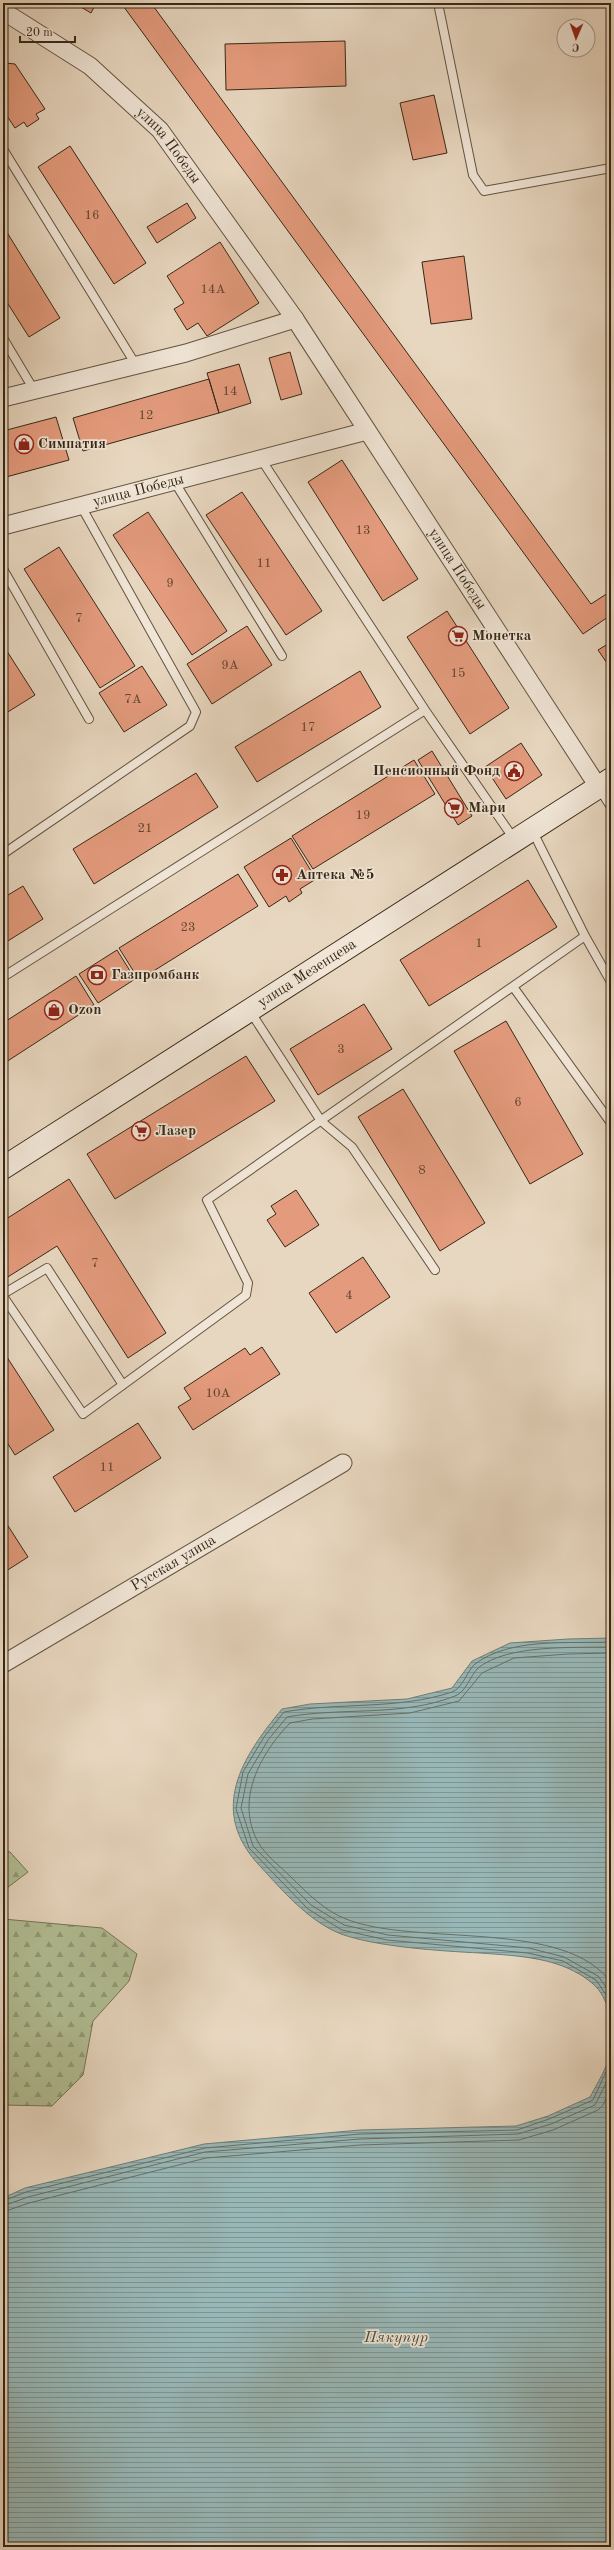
<svg xmlns="http://www.w3.org/2000/svg" width="614" height="2550" viewBox="0 0 614 2550" font-family="'Old Standard TT',serif">
	<style>
		.forest { fill: url(#forest-firs); stroke: #747456 }
		.water { fill: url(#water-rules); stroke: #717e77 }
		.lines { fill: none; stroke-linecap: round; stroke-linejoin: round }
		.shore { stroke: #677067; stroke-width: 1 }
		.building { fill: #e49b7d; stroke: #362816 }
		.service-casing { stroke: #625440; stroke-width: 10 }
		.minor-casing { stroke: #625440; stroke-width: 19 }
		.secondary-casing { stroke: #362816; stroke-width: 24 }
		.service { stroke: #f0e5d6; stroke-width: 8 }
		.minor { stroke: #f0e5d6; stroke-width: 17 }
		.secondary { stroke: #f0e5d6; stroke-width: 22 }
		.labels { text-anchor: middle; dominant-baseline: central; stroke-width: 3.5; stroke-linejoin: round; paint-order: stroke }
		.number-label { font-size: 13px; fill: #624530 }
		.street-label { font-size: 15px; fill: #362816; stroke: #f0e5d6 }
		.poi-label { font-size: 15px; font-weight: bold; fill: #362816; stroke: #f0e5d6; text-anchor: start }
		.water-label { font-size: 16px; font-style: italic; fill: #4e4c3e; stroke: #f0e5d6 }
	</style>
	<defs>
		<pattern id="forest-firs" width="22" height="20" patternUnits="userSpaceOnUse"><rect width="22" height="20" fill="#b2bf95"/><path d="M5 1l3.5 6h-7zM16 11l3.5 6h-7z" fill="#929b79"/></pattern>
		<pattern id="water-rules" width="6" height="5" patternUnits="userSpaceOnUse"><rect width="6" height="5" fill="#98b8b8"/><path d="M0 2.5h6" fill="none" stroke="#7d9695"/></pattern>
	</defs>
	<rect width="100%" height="100%" fill="#e8d7c0"/>
	<filter id="stains"><feTurbulence type="fractalNoise" baseFrequency=".005" numOctaves="4"/><feColorMatrix values="0 0 0 0 .2 0 0 0 0 .09 0 0 0 0 .02 0 0 0 .5 -.17"/></filter>
	<radialGradient id="worn" r=".72"><stop offset=".6" stop-color="#630" stop-opacity="0"/><stop offset="1" stop-color="#630" stop-opacity=".3"/></radialGradient>
	<path class="forest" d="M 3,1851 L 10,1852 L 28,1872 L 3,1891 Z
		M 3,1919 L 102,1928 L 137,1954 L 129,1981 L 93,2021 L 83,2075 L 52,2106 L 3,2105 Z"/>
	<path class="water" d="M 611,1638 L 611,2547 L 3,2547 L 3,2198 L 25,2188 L 204,2144 L 360,2130 L 516,2126 L 548,2116 L 590,2097 C 597,2084 607,2068 610,2054 C 614,2032 611,1998 592,1983 C 561,1957 519,1956 480,1953 C 441,1951 377,1947 341,1934 C 308,1921 282,1890 259,1865 C 208,1810 242,1757 282,1709 L 310,1704 L 407,1699 L 452,1688 L 472,1661 L 510,1643 L 568,1639 Z"/>
	<g class="lines">
		<path class="shore" d="M 611,1642 C 569,1644 511,1637 475,1664 C 467,1671 463,1688 452,1692 C 398,1710 340,1702 284,1712 L 264,1737 L 243,1772 L 236,1809 L 249,1848 L 308,1909 L 342,1930 L 387,1940 L 528,1953 L 563,1961 L 596,1980 L 611,2002
			M 611,1647 C 573,1648 508,1644 478,1668 C 470,1676 466,1692 455,1696 C 402,1717 342,1707 287,1717 L 268,1740 L 248,1774 L 241,1808 L 253,1846 L 311,1905 L 344,1925 L 388,1935 L 529,1948 L 564,1957 L 598,1976 L 611,1994
			M 611,1653 L 568,1654 L 514,1658 L 482,1673 L 459,1701 L 410,1713 L 312,1719 L 290,1723 C 260,1754 235,1800 258,1842 C 265,1855 281,1867 291,1877 C 307,1893 325,1911 346,1919 C 416,1947 567,1918 611,1983
			M 3,2201 L 26,2192 L 205,2148 L 360,2134 L 517,2130 L 549,2119 L 593,2100 L 611,2061
			M 3,2206 L 28,2197 L 205,2152 L 360,2139 L 518,2134 L 551,2124 L 595,2105 L 611,2073
			M 3,2212 L 29,2203 L 206,2158 L 360,2145 L 519,2140 L 553,2130 L 598,2110 L 603,2105 L 611,2088"/>
	</g>
	<path class="building" d="M 74,3 L 96,3 L 91,13 Z
		M 121,3 L 151,3 L 591,604 L 611,591 L 611,615 L 583,634 Z
		M 345,41 L 346,86 L 226,90 L 225,44 Z
		M 5,63 L 15,64 L 45,109 L 36,114 L 39,119 L 27,127 L 24,122 L 15,128 L 3,110 L 3,64 Z
		M 434,95 L 447,153 L 413,160 L 400,103 Z
		M 70,146 L 146,263 L 114,284 L 38,167 Z
		M 187,203 L 196,218 L 157,243 L 147,227 Z
		M 3,226 L 60,318 L 29,337 L 3,296 Z
		M 220,242 L 259,303 L 207,336 L 198,323 L 187,330 L 174,309 L 184,303 L 167,276 Z
		M 464,256 L 472,319 L 431,324 L 422,262 Z
		M 290,352 L 302,394 L 281,400 L 269,358 Z
		M 239,364 L 251,403 L 219,413 L 207,373 Z
		M 209,379 L 219,413 L 83,451 L 73,418 Z
		M 56,417 L 69,460 L 6,477 L 3,467 L 3,431 Z
		M 342,460 L 418,579 L 383,601 L 308,482 Z
		M 242,492 L 322,611 L 286,635 L 206,515 Z
		M 148,512 L 227,631 L 192,655 L 113,535 Z
		M 59,547 L 135,666 L 100,688 L 24,569 Z
		M 447,611 L 509,708 L 470,734 L 407,637 Z
		M 247,626 L 272,665 L 212,704 L 187,664 Z
		M 611,642 L 611,669 L 598,650 Z
		M 3,645 L 35,695 L 3,715 Z
		M 142,666 L 167,705 L 124,732 L 99,693 Z
		M 360,671 L 381,707 L 257,782 L 235,747 Z
		M 521,743 L 542,775 L 506,799 L 485,767 Z
		M 432,751 L 472,816 L 458,825 L 418,760 Z
		M 414,760 L 435,794 L 313,869 L 292,836 Z
		M 196,773 L 218,807 L 94,884 L 73,849 Z
		M 291,838 L 316,879 L 300,889 L 302,893 L 289,902 L 286,896 L 269,907 L 244,867 Z
		M 238,874 L 258,906 L 139,980 L 119,948 Z
		M 528,880 L 557,927 L 429,1006 L 400,960 Z
		M 23,886 L 43,919 L 3,944 L 3,898 Z
		M 117,950 L 135,979 L 98,1003 L 79,974 Z
		M 76,976 L 94,1005 L 3,1064 L 3,1023 Z
		M 364,1004 L 392,1049 L 318,1095 L 290,1049 Z
		M 506,1021 L 583,1154 L 530,1184 L 454,1051 Z
		M 246,1056 L 275,1101 L 115,1199 L 87,1154 Z
		M 403,1089 L 485,1223 L 440,1251 L 358,1117 Z
		M 69,1179 L 166,1333 L 128,1358 L 57,1246 L 3,1280 L 3,1221 Z
		M 296,1190 L 319,1225 L 285,1247 L 267,1220 L 276,1214 L 271,1206 Z
		M 363,1257 L 390,1297 L 336,1333 L 309,1293 Z
		M 262,1347 L 280,1374 L 193,1430 L 178,1407 L 191,1399 L 184,1388 L 245,1348 L 250,1355 Z
		M 3,1351 L 54,1430 L 15,1455 L 3,1436 Z
		M 138,1423 L 161,1458 L 75,1512 L 53,1477 Z
		M 3,1518 L 28,1557 L 3,1573 Z"/>
	<g class="lines">
		<defs>
			<path id="service" d="M 438,3 L 473,175 L 484,191 L 611,168
				M 3,149 L 136,365
				M 3,338 L 34,390
				M 261,459 L 425,710 L 514,839
				M 174,481 L 282,656
				M 3,569 L 89,719
				M 599,788 L 611,807
				M 532,830 L 585,936 L 611,982
				M 3,854 L 190,726 L 196,712 L 81,506
				M 3,977 L 425,710
				M 514,988 L 611,1123
				M 250,1011 L 321,1121 L 352,1147 L 435,1270
				M 3,1294 L 47,1268 L 123,1385
				M 3,1296 L 83,1414 L 246,1295 L 248,1283 L 207,1200 L 585,936"/>
			<g id="minor">
				<path id="s1" d="M 3,11 L 90,66 L 160,130 L 295,319 L 599,788"/>
				<path d="M 3,398 L 186,353 L 295,319"/>
				<path id="s2" d="M 3,526 L 367,431"/>
				<path id="s3" d="M 3,1664 L 343,1463"/>
			</g>
			<g id="secondary">
				<path id="s4" d="M 3,1168 L 611,779"/>
			</g>
		</defs>
		<use href="#service" class="service-casing"/>
		<use href="#minor" class="minor-casing"/>
		<use href="#secondary" class="secondary-casing"/>
		<use href="#service" class="service"/>
		<use href="#minor" class="minor"/>
		<use href="#secondary" class="secondary"/>
	</g>
	<defs>
		<symbol id="shop-ring" viewBox="-11 -11 22 22"><circle r="9.5" fill="#f0e5d6" stroke="#8f2418" stroke-width="1.5"/><path d="M-5-2.5h2.3a2.7 3.5 0 0 1 5.4 0H5L5.5 6h-11ZM-1.5-2.5h3a1.5 2.3 0 0 0-3 0Z" fill="#8f2418"/></symbol>
		<symbol id="supermarket-ring" viewBox="-11 -11 22 22"><circle r="9.5" fill="#f0e5d6" stroke="#8f2418" stroke-width="1.5"/><path d="M-6-5.5h2.5l.6 2H6L4.5 2H-2.5L-4.4-4H-6ZM-1.5 3.2a1.3 1.3 0 1 0 .1 0ZM3 3.2a1.3 1.3 0 1 0 .1 0Z" fill="#8f2418"/></symbol>
		<symbol id="civic-ring" viewBox="-11 -11 22 22"><circle r="9.5" fill="#f0e5d6" stroke="#8f2418" stroke-width="1.5"/><path d="M-.6-6.5H3V-4.5H.6V-3L4-1V1h2V6H-6V1h2V-1L-.6-3ZM-1.2 2.5V6h2.4V2.5Z" fill="#8f2418"/></symbol>
		<symbol id="pharmacy-ring" viewBox="-11 -11 22 22"><circle r="9.5" fill="#f0e5d6" stroke="#8f2418" stroke-width="1.5"/><path d="M-2-6h4v4h4v4h-4v4h-4v-4h-4v-4h4Z" fill="#8f2418"/></symbol>
		<symbol id="bank-ring" viewBox="-11 -11 22 22"><circle r="9.5" fill="#f0e5d6" stroke="#8f2418" stroke-width="1.5"/><path d="M-6-4H6V4H-6ZM0-2.3a2.3 2.3 0 1 0 0 4.6a2.3 2.3 0 1 0 0-4.6Z" fill="#8f2418"/></symbol>
	</defs>
	<g fill-rule="evenodd">
		<use href="#shop-ring" x="13" y="433" width="22" height="22"/>
		<use href="#supermarket-ring" x="447" y="625" width="22" height="22"/>
		<use href="#civic-ring" x="503" y="760" width="22" height="22"/>
		<use href="#supermarket-ring" x="443" y="797" width="22" height="22"/>
		<use href="#pharmacy-ring" x="271" y="864" width="22" height="22"/>
		<use href="#bank-ring" x="86" y="964" width="22" height="22"/>
		<use href="#shop-ring" x="43" y="999" width="22" height="22"/>
		<use href="#supermarket-ring" x="130" y="1120" width="22" height="22"/>
	</g>
	<g class="labels">
		<g class="number-label">
			<text x="92" y="215">16</text>
			<text x="213" y="289">14А</text>
			<text x="230" y="391">14</text>
			<text x="146" y="415">12</text>
			<text x="363" y="530">13</text>
			<text x="264" y="563">11</text>
			<text x="170" y="583">9</text>
			<text x="79" y="618">7</text>
			<text x="230" y="665">9А</text>
			<text x="458" y="673">15</text>
			<text x="133" y="699">7А</text>
			<text x="308" y="727">17</text>
			<text x="363" y="815">19</text>
			<text x="145" y="828">21</text>
			<text x="188" y="927">23</text>
			<text x="479" y="943">1</text>
			<text x="341" y="1049">3</text>
			<text x="518" y="1102">6</text>
			<text x="422" y="1170">8</text>
			<text x="95" y="1263">7</text>
			<text x="349" y="1295">4</text>
			<text x="218" y="1393">10А</text>
			<text x="107" y="1467">11</text>
		</g>
		<g class="street-label">
			<text stroke="none"><textPath href="#s1" startOffset="215">улица Победы</textPath></text>
			<text stroke="none"><textPath href="#s2" startOffset="140">улица Победы</textPath></text>
			<text stroke="none"><textPath href="#s1" startOffset="728">улица Победы</textPath></text>
			<text stroke="none"><textPath href="#s4" startOffset="361">улица Мезенцева</textPath></text>
			<text stroke="none"><textPath href="#s3" startOffset="198">Русская улица</textPath></text>
		</g>
		<g class="poi-label">
			<text x="38" y="444">Симпатия</text>
			<text x="472" y="636">Монетка</text>
			<text x="500" y="771" text-anchor="end">Пенсионный Фонд</text>
			<text x="468" y="808">Мари</text>
			<text x="296" y="875">Аптека №5</text>
			<text x="111" y="975">Газпромбанк</text>
			<text x="68" y="1010">Ozon</text>
			<text x="155" y="1131">Лазер</text>
		</g>
		<g class="water-label">
			<text x="396" y="2338">Пякупур</text>
		</g>
	</g>
	<rect width="614" height="2550" fill="none" stroke="#e8d7c0" stroke-width="16"/>
	<rect x="4" y="4" width="606" height="2542" fill="none" stroke="#362816" stroke-width="2"/>
	<rect x="8" y="8" width="598" height="2534" fill="none" stroke="#362816"/>
	<g transform="translate(576 38) rotate(182)"><circle r="19" fill="#f0e5d6" stroke="#a69989"/>
	<path d="M0-3L7 15L0 10L-7 15Z" fill="#8f2418"/>
	<text y="-6" font-size="11" font-weight="bold" text-anchor="middle" fill="#362816">С</text>
	</g>
	<path d="M20 36v6h55v-6" fill="none" stroke="#362816" stroke-width="2"/>
	<text x="26" y="36" font-size="12" fill="#362816" stroke="#f0e5d6" stroke-width="3" paint-order="stroke">20 m</text>
	<rect width="100%" height="100%" filter="url(#stains)"/>
	<rect width="100%" height="100%" fill="url(#worn)"/>
</svg>
